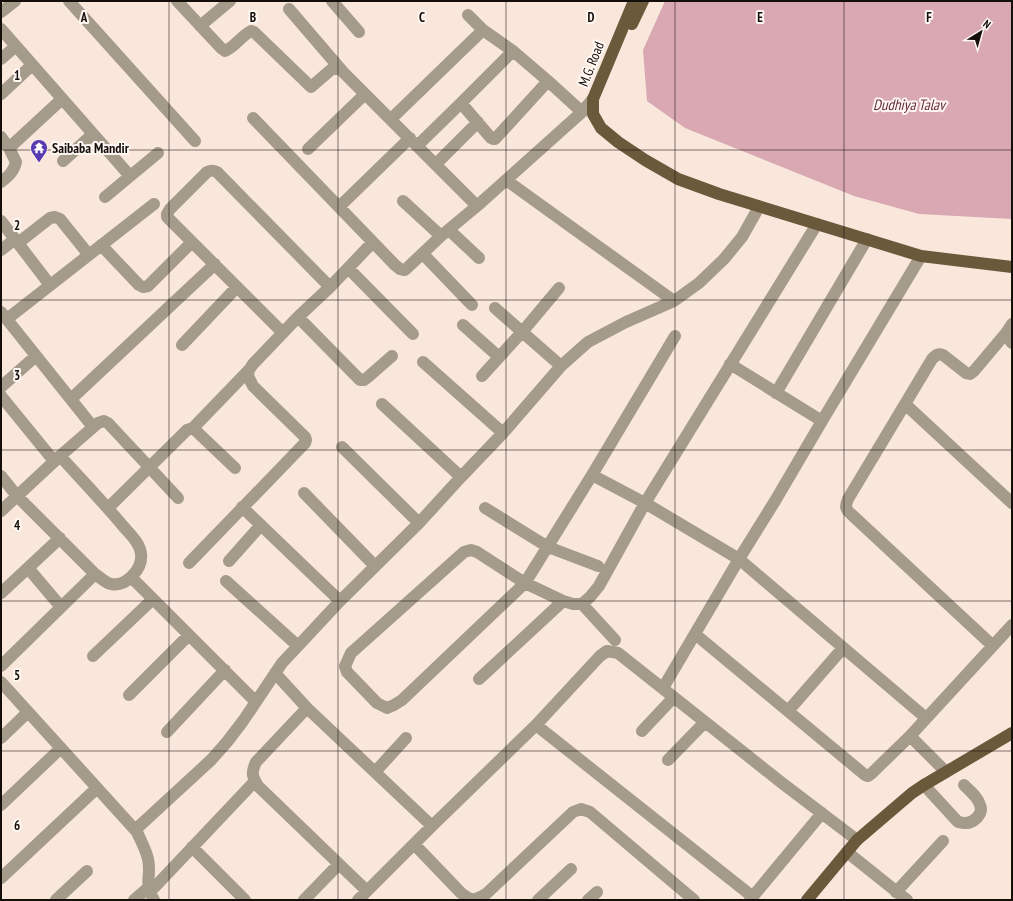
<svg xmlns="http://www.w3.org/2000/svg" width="1013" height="901" viewBox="0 0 1013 901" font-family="'PT Sans Narrow',sans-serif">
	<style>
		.water { fill: #d9a8b3 }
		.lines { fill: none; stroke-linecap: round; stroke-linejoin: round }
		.minor { stroke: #a59b8a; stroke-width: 12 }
		.major { stroke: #6a593b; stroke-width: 12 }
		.grid { fill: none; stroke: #150f0b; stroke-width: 1; stroke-opacity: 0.55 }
		.labels { text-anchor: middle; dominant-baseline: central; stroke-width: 4; stroke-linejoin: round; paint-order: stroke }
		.street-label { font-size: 14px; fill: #150f0b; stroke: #fff7f2 }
		.poi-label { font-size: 14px; font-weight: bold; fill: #150f0b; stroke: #fff7f2; text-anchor: start }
		.water-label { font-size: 15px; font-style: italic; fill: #672b3c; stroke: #fff7f2 }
		.grid-label { font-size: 13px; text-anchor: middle; font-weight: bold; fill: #150f0b; stroke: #fff7f2; stroke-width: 4; stroke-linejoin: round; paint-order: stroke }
	</style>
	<rect width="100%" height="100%" fill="#fae7dc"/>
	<path class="water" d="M 665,1 L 1012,1 L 1012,219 L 919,214 L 854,196 L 685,128 L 647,101 L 643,50 Z"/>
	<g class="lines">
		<path class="minor" d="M 69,1 L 195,141
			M 177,1 L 221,48 L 225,51 C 235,47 241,36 251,31 L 254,32 L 311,87 L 333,68 L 341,70 L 477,206
			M 332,1 L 359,32
			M 289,9 L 343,72
			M 1,12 L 15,1
			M 468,15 L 483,30 L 513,51 L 548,81 L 582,112
			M 200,26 L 230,1
			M 1,29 L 130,176
			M 1,59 L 16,46
			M 1,94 L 32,65
			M 461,103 L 491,138 L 493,139 L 495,139 L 548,81
			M 253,118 L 395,265 L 400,269 L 405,270 L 441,236 L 477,206 L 582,112 L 593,99
			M 391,119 L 483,30
			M 1,137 L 9,148 L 16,162 C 14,171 9,176 1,182
			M 417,146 L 461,103 L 513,51
			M 9,148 L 62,99
			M 308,149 L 365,94
			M 63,161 L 93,134
			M 436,164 L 478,122
			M 506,180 L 674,301
			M 105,197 L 158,153
			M 403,201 L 441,236
			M 339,207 L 410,138
			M 1,221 L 50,285
			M 449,230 L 479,258
			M 18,243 L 50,218 L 55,217 L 60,219 L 89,255
			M 101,245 L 139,285 L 143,287 L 148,286 L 192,242
			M 1,250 L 15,239
			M 423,254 L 472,305
			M 348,268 L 413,334
			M 495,308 L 561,366
			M 1,312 L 93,427
			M 298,317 L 360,380 L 364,380 L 368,377 L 392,356
			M 7,319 L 154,204
			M 1012,324 L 1006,333 L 1008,338 L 1012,343
			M 463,325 L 499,357
			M 283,333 L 167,217 L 167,214 L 170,209 L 207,172 C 211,170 213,170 217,172 L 330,287
			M 675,336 L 592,475 L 525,583 L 402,700 L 394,705 L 387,708 L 377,703 L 347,672 L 345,666 L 351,653 L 464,552 L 471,550 L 477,552 L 525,583 L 563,601 L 573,604 L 582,604 L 590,597 L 599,586 L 645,503 L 817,224
			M 182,345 L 237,287
			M 423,362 L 503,433
			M 730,364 L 822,421
			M 482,376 L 523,331 L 559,288
			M 1,387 L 36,356
			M 776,393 L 867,239
			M 1,396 L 54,461
			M 71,399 L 215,264
			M 382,404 L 461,477
			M 905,404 L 1012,503
			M 193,428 L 249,370
			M 342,447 L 419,523
			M 592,475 L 645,503 L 739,559 L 926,718
			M 1,476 L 17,496 L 95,574 C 100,577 105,583 111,584 C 126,587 143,569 141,554 C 140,543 130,534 123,526 C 103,502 81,479 60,456
			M 304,493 L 375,566
			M 242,507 L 340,601
			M 108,508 L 187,430 L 193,428 L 235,468
			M 485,508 L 548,547 L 598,566
			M 1,511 L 60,456 L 98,423 L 104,421 L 108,423 L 178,498
			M 229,561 L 261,525
			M 189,563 L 305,443 L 306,440 L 305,437 L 253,386 L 248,376 L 249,370 L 253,364 L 298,317 L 330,287 L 373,242
			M 28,568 L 61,607
			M 131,577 L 256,702
			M 226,581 L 298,646
			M 1,593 L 60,538
			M 582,604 L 615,640
			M 695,634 L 865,775 L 868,776 L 871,774 L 910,736 L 1012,625
			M 993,646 L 851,514 C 845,509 845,506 848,499 L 932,359 C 936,355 938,353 943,355 L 966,373 L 970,374 L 974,371 L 1006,333
			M 93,656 L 153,599
			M 1,666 L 95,574
			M 275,673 L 307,708 L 432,826 L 536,725 L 600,656 L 607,651 L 618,653 L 782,783 L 857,840
			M 479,679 L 563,601
			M 1,682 L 137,832 C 141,841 146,850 148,859 C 152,876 143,883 154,900
			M 663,688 L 739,559 L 775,501 L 822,421 L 921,256
			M 129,695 L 189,635
			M 307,708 L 256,762 C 251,773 252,776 258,786 L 367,891
			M 788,711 L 843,648
			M 536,725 L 753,897
			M 642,731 L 674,697
			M 167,732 L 225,670
			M 910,736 L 946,772
			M 1,738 L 28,712
			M 668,760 L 705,722
			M 375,772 L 406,738
			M 924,785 L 958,822 C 959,822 962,823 964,823 C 973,824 984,814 980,805 C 978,797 970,791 964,785
			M 1,805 L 61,748
			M 135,830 L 211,760 L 227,742 L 243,721 L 282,663 L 298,646 L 340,601 L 419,523 L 461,477 L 503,433 L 561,366 L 588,342 L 626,322 L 674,301 L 699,283 L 724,259 L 742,237 L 759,207
			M 414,844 L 461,893 C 472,901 474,901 486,894 L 573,812 L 581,809 L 590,812 L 694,900
			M 192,847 L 245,900
			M 847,852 L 907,900
			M 1,878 L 97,788
			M 150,892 L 255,781
			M 896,892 L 943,841
			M 56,900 L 87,871
			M 134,900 L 149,887
			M 304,900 L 339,864
			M 358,900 L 432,826
			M 538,900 L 571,869
			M 588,900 L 597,892
			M 750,900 L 822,813"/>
		<path class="major" d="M 634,1 L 593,99 L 593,114 L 601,128 L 618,142 L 645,160 L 678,179 L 719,194 L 921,256 L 1012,267
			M 632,24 L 643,1
			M 807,900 L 857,840 L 912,793 L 924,785 L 1012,733"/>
	</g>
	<path class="grid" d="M 169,1 L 169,900M 338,1 L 338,900M 506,1 L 506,900M 675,1 L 675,900M 844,1 L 844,900M 1,150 L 1012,150M 1,300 L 1012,300M 1,450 L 1012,450M 1,601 L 1012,601M 1,751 L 1012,751"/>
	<defs>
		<symbol id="temple-pin" viewBox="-11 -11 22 30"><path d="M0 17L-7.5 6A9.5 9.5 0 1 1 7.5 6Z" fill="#5a3ab2" stroke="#fff7f2"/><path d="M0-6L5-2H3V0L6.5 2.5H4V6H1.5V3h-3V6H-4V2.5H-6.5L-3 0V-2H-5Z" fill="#fff"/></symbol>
	</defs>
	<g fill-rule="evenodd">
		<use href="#temple-pin" x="29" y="138" width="20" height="27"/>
	</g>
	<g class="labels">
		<g class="street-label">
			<text transform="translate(591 64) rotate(-68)">M.G. Road</text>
		</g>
		<g class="poi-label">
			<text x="52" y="148">Saibaba Mandir</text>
		</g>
		<g class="water-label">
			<text x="909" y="104">Dudhiya Talav</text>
		</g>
	</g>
	<g class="grid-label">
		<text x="84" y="22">A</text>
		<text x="253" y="22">B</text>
		<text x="422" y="22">C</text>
		<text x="591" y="22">D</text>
		<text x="760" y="22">E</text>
		<text x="929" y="22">F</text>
		<text x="17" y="80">1</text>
		<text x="17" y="230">2</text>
		<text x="17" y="380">3</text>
		<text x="17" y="530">4</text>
		<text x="17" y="680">5</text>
		<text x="17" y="830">6</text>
	</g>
	<rect width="1013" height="901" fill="none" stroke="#150f0b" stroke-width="4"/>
	<g transform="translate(981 32) rotate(37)" stroke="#fff7f2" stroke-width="3" paint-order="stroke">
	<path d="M0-3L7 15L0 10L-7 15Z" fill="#150f0b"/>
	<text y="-6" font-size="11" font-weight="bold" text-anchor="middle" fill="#150f0b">N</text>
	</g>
</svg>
